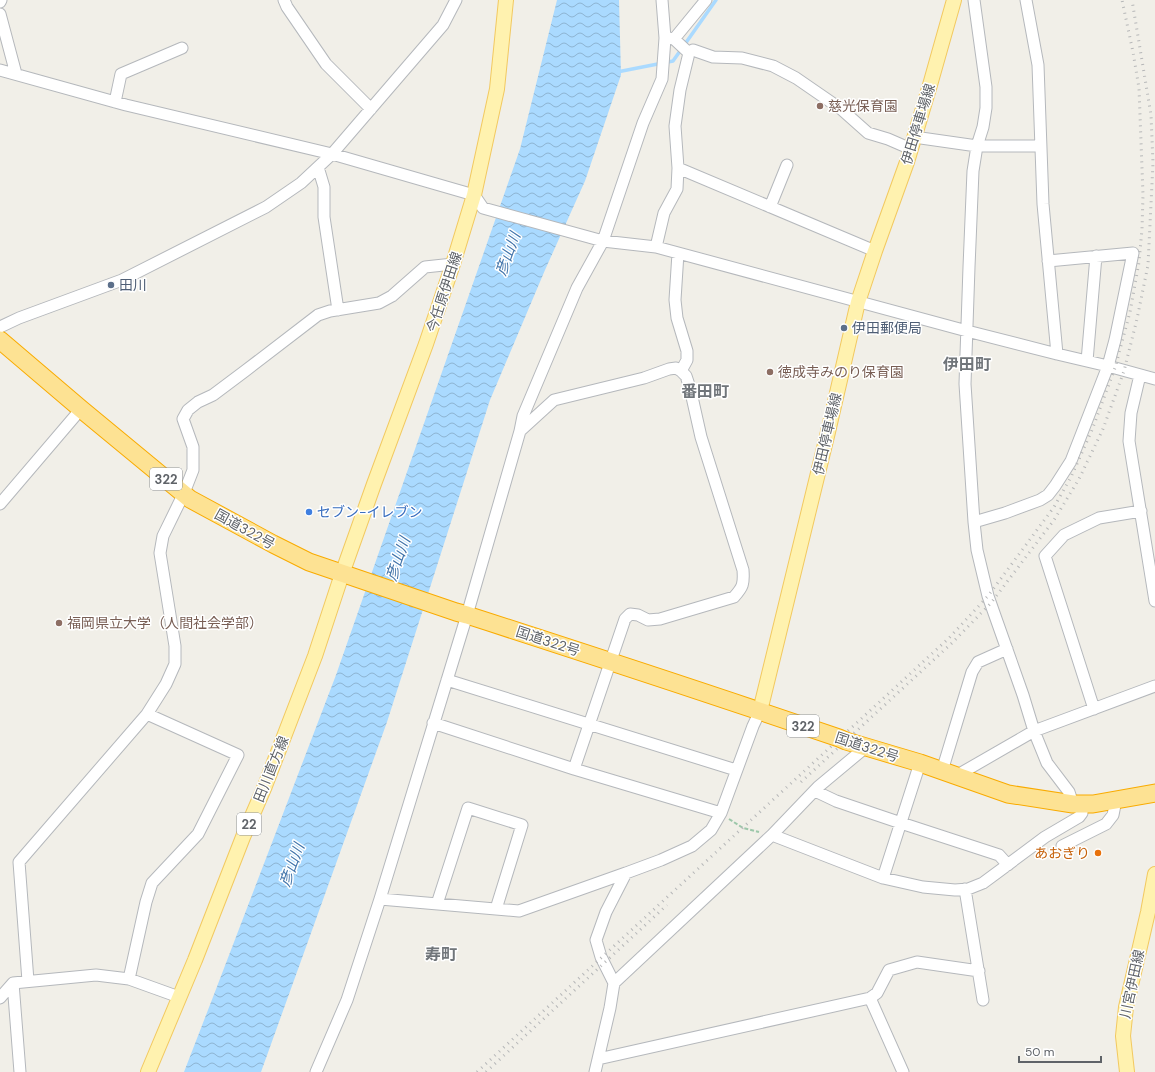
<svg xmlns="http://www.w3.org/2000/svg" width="1155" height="1072" viewBox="0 0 1155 1072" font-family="'DM Sans','Noto Sans JP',sans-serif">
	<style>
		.water { fill: url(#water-waves) }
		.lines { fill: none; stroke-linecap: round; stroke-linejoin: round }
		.stream { stroke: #aadaff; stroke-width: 3.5 }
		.minor-casing { stroke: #b5b8bc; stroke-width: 13 }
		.major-casing { stroke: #f2c960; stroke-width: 16 }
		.highway-casing { stroke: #f9ab00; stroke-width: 19 }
		.path { stroke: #9cc7a9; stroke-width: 2; stroke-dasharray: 4 2; stroke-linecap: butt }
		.minor { stroke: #fff; stroke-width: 11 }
		.major { stroke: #fff2af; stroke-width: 14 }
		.highway { stroke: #fde293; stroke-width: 17 }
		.rail { stroke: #b6b7b8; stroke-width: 3; stroke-dasharray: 1 5; stroke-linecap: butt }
		.education-dot { fill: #8d6e63; stroke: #fff; stroke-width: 1.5 }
		.service-dot { fill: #5c6f8a; stroke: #fff; stroke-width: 1.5 }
		.shop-dot { fill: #3f7fe0; stroke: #fff; stroke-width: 1.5 }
		.food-dot { fill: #e8710a; stroke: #fff; stroke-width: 1.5 }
		.labels { text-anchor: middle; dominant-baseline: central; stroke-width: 3; stroke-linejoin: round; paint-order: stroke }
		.shield { fill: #fff; stroke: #8f9295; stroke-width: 1 }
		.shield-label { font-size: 13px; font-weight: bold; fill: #5f6368 }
		.education-label { font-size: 14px; fill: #785e54; stroke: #fff; text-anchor: start }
		.street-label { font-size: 14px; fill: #5f6368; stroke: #fff }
		.service-label { font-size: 14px; fill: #4e5e75; stroke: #fff; text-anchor: start }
		.shop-label { font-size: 14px; fill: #366cbe; stroke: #fff; text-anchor: start }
		.food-label { font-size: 14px; fill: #c56008; stroke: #fff; text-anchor: end }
		.water-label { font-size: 15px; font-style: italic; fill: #4174aa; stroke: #fff }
		.quarter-label { font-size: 16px; font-weight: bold; fill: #70757a; stroke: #fff }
	</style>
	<defs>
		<pattern id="water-waves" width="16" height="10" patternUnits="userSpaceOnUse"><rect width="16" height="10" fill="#aadaff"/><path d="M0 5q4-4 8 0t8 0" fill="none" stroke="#8eb4d2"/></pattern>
	</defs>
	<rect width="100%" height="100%" fill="#f1efe8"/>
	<path class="water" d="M 557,0 L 619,0 L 621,75 L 585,181 L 545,270 L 490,400 L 387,722 L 261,1072 L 184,1072 L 213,997 L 336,675 L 520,149 Z"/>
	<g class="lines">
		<path class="stream" d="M 617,72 L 673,61 L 716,0"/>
		<defs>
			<path id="minor" d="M 284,0 L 287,7 L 326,64 L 371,109
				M 974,0 L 986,87 L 986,108 L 983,127 L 977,146 L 973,171 L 969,267 L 965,384 L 974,522 L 977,550 L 988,596 L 1023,695 L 1034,731 L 1047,763 L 1069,792 L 1073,804
				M 1026,0 L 1038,65 L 1043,204 L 1057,354
				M 0,2 L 1,0
				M 0,14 L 16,74
				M 668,38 L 674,39 L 689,53
				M 674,39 L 706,0
				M 0,70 L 126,105 L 332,154 L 474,195 L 483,208 L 603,241 L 656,247 L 967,331 L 1057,354 L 1108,366 L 1155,379
				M 115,102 L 121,74 L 182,48
				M 914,137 L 977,146 L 1035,146
				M 318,167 L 324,187 L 324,217 L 338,310
				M 678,168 L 875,251
				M 770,207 L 787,165
				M 656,247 L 664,213 L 677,189 L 678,168 L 675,126 L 680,90 L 689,53 L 693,50 L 713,57 L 742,58 L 773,66 L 796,78 L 841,109 L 868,133 L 888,139 L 911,149
				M 678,253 L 675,300 L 677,318 L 687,351 L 687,360 L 681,371
				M 0,327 L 19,318 L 122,280 L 266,207 L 301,183 L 332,154 L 443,25 L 456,0
				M 1087,361 L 1096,256
				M 1140,375 L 1131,413 L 1129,441 L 1155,601
				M 520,431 L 554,400 L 644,378 L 669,369 L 676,368 L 681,371 L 686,376 L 690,388 L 701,437 L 743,570 C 744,584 743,587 734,597 L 660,619 L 648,620 L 638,615 L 630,614 L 625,619 L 574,769
				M 0,504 L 81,409
				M 974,522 L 1005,513 L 1040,500 L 1048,495 L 1055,486 L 1071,461 L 1108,366 L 1115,340 L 1133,253 L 1048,261
				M 447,680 L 736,770
				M 1094,709 L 1045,556 L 1064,535 L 1099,518 L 1141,511
				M 147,714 L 166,684 L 175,664 L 175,646 L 160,553 L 163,536 L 184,493 L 193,470 L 193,447 L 183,419 L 188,410 L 198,402 L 213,395 L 245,371 L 318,315 L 330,311 L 379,303 L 392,296 L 425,267 L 453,264
				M 433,723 L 574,769 L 721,813
				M 942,771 L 972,672 L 978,662 L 1007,649
				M 956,776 L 1034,731 L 1155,686
				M 815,791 L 836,801 L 901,823 L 999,855 L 1008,865
				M 772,835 L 883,878 L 923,887 L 955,890 L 968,889 L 983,883 L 1045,837 L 1079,817 L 1082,813 L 1082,804
				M 1062,846 L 1106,824 L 1113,815 L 1116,800
				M 883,878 L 920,763
				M 965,889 L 983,1000
				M 380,899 L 519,911 L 626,873
				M 437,904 L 468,808 L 522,825 L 496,909
				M 28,981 L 19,862 L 147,714 L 238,755 L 198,834 L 152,883 L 146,902 L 129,979
				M 13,983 L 20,1072
				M 614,983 L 601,957 L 596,940 L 606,912 L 626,873 L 661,860 L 692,846 L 711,830 L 721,813 L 753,726 L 760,711
				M 0,998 L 13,983 L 96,975 L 129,979 L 179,997
				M 598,1059 L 870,998
				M 316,1072 L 347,1000 L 380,899 L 467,615 L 520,431 L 523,416 L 577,288 L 603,241 L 643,123 L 662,79 L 665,38 L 662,0
				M 595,1072 L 610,1008 L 614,983 L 772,835 L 818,787 L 866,747
				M 903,1072 L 870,998 L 877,993 L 889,970 L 917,962 L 979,971"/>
			<path id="major" d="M 760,711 L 828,432 L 858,302 L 875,251 L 907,162 L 930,85 L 954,0
				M 148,1072 L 195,960 L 243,837 L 265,786 L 315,656 L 342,574 L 374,484 L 426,344 L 453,264 L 474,195 L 497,89 L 506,0
				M 1127,1072 L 1123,1036 L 1126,1007 L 1148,912 L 1155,874"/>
			<path id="highway" d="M 0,340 L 81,409 L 190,499 L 273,544 L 309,562 L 456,612 L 467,615 C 591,655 716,696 839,738 L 846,741 L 920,763 L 1008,794 L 1073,804 L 1093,804 L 1155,793"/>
		</defs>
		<use href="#minor" class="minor-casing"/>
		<use href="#major" class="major-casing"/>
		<use href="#highway" class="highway-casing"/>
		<path class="path" d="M 729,819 L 743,828 L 759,832"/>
		<use href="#minor" class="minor"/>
		<use href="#major" class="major"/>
		<use href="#highway" class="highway"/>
		<path class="rail" d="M 801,782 L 952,643 L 991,603 L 1054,520 L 1079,479 L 1103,429 L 1124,371 L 1137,319 L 1148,265 L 1153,163 L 1151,115 L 1132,0
			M 477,1072 L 949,638 L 988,596 L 1054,507 L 1071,477 L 1092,430 L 1115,368 L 1130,312 L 1139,262 L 1142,229 L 1143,195 L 1139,88 L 1133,52 L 1122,0
			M 486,1072 L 667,905"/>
	</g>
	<g class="education-dot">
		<circle cx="820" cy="106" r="4"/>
		<circle cx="770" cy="372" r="4"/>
		<circle cx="59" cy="623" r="4"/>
	</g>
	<g class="service-dot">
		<circle cx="111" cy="285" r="4"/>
		<circle cx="844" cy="328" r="4"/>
	</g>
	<circle class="shop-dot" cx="309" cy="512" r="4"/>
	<circle class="food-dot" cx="1098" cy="853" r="4"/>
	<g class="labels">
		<g class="shield">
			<rect x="150" y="468" width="32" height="22" rx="3"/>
			<rect x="787" y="715" width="32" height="22" rx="3"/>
			<rect x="237" y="813" width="24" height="22" rx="3"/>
		</g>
		<g class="shield-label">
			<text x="166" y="479">322</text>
			<text x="803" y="726">322</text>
			<text x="249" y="824">22</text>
		</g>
		<g class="education-label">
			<text x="828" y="106">慈光保育園</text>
			<text x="778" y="372">徳成寺みのり保育園</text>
			<text x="67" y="623">福岡県立大学（人間社会学部）</text>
		</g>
		<g class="street-label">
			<text transform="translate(918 124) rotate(-73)">伊田停車場線</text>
			<text transform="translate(444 292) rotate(-72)">今任原伊田線</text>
			<text transform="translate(827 434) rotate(-77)">伊田停車場線</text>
			<text transform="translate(245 529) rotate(29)">国道322号</text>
			<text transform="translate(548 641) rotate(18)">国道322号</text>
			<text transform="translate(867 747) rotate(18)">国道322号</text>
			<text transform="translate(271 769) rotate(-68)">田川直方線</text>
			<text transform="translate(1132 984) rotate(-78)">川宮伊田線</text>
		</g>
		<g class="service-label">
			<text x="119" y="285">田川</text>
			<text x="852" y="328">伊田郵便局</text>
		</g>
		<g class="shop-label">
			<text x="317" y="512">セブン-イレブン</text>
		</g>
		<g class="food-label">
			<text x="1090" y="853">あおぎり</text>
		</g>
		<g class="water-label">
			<text transform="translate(508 254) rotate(-70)">彦山川</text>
			<text transform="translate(398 559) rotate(-71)">彦山川</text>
			<text transform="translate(292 865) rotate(-70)">彦山川</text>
		</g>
		<g class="quarter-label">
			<text x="967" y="364">伊田町</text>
			<text x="705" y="391">番田町</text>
			<text x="441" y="954">寿町</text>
		</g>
	</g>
	<path d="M1019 1056v6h82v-6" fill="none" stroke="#5f6368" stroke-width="2"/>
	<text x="1025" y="1056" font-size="12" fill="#5f6368" stroke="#ffffff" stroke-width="3" paint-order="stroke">50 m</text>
</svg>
